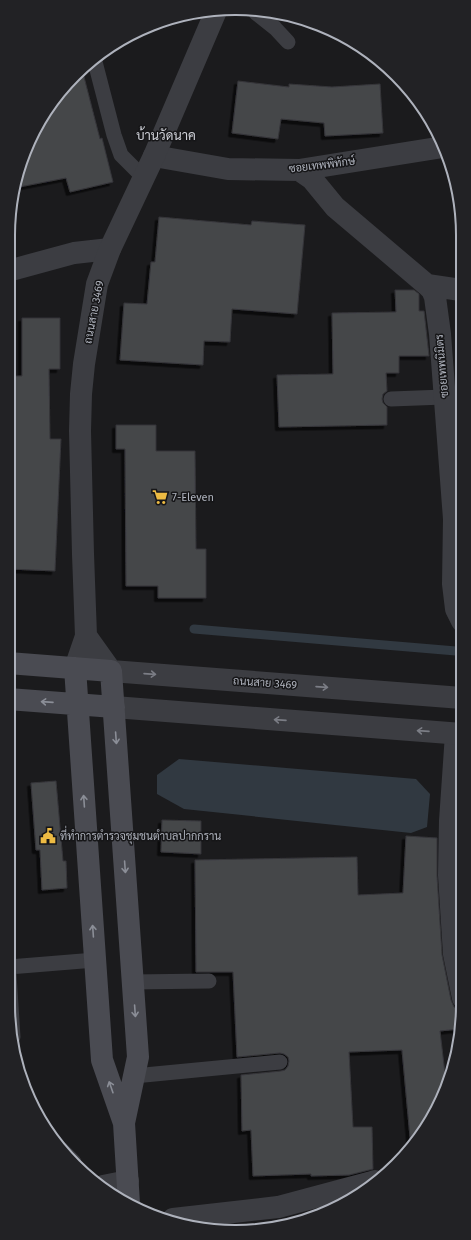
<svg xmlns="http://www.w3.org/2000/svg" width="471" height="1240" viewBox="0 0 471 1240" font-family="'Fira Sans',Sarabun,sans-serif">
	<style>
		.water { fill: #313941 }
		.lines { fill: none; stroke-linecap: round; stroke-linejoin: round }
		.stream { stroke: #313941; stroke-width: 9 }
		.building { fill: #45464a; stroke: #353539; filter: url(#shadow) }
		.service { stroke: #3c3d42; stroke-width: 15 }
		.minor { stroke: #3c3d42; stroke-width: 22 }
		.tertiary { stroke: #3c3d42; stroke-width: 22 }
		.secondary { stroke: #4a4b52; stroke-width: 22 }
		.oneway { stroke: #7b7d85 }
		.oneway2 { stroke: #8b8e97 }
		.labels { text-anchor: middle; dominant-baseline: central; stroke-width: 3; stroke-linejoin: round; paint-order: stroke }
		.street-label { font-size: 11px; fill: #aeb2bc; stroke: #161618 }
		.poi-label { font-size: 11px; fill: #aeb2bc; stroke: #161618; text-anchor: start }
		.quarter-label { font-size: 13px; fill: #cfd1d8; stroke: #161618 }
		.rim { fill: none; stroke: #aeb2bc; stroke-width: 2 }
	</style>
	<defs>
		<filter id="shadow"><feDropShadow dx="-3.5" dy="3.5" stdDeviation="0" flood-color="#0009"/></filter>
	</defs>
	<rect width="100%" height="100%" fill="#1b1b1d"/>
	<path class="water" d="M 179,759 L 416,779 L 430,794 L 427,827 L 411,833 L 184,809 L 157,794 L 157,775 Z"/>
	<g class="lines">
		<path class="stream" d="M 194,629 L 456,651"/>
	</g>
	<path class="building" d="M 83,73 L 100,139 L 102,138 L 113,182 L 70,192 L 66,178 L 14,188 L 16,176 L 55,97 Z
		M 238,81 L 289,87 L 289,84 L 332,87 L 380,84 L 383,133 L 325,136 L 324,123 L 281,119 L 278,139 L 232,133 Z
		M 159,217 L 251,225 L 252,221 L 305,225 L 297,314 L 232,309 L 230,342 L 204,341 L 203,365 L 120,360 L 124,303 L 147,304 L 151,262 L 155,262 Z
		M 395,290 L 414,290 L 419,294 L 419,311 L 424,311 L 429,356 L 399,356 L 399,373 L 386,373 L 387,391 L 383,394 L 382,399 L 383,403 L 387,407 L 387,425 L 279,427 L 277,375 L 333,374 L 332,313 L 396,312 Z
		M 22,318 L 60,318 L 60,369 L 49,369 L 50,439 L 61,439 L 55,571 L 8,569 L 8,376 L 22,376 Z
		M 116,425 L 156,425 L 156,451 L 195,451 L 196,549 L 206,549 L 206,598 L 158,598 L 158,586 L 126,586 L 125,449 L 116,449 Z
		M 56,781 L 63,861 L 66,861 L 67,888 L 42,890 L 40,850 L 36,850 L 31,783 Z
		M 162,820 L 201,821 L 201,854 L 161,852 Z
		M 406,836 L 437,838 L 437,876 L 442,955 L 451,1000 L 454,1007 L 459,1010 L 460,1024 L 460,1029 L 440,1031 L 446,1082 L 416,1143 L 411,1148 L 402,1050 L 349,1052 L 353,1127 L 372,1127 L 373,1169 L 349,1175 L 311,1176 L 311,1174 L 253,1176 L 251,1130 L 242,1131 L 241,1075 L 281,1071 L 285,1070 L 288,1066 L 289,1061 L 288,1057 L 284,1054 L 280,1053 L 237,1057 L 233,972 L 196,972 L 195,860 L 357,857 L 358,895 L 403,893 Z"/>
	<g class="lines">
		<path class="service" d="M 256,13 L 275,28 L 288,42
			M 95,62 L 114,135 L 121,155 L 143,177
			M 391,399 L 444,397
			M 8,959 L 13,1037
			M 9,967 L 95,960
			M 132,982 L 209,981
			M 134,1076 L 280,1062
			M 61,1149 L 74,1162"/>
		<path class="minor" d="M 154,156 L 228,169 L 299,170 L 443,147
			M 299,170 L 312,179 L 335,207 L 427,285 L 432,290 L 435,297 L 440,334 L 454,519 L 453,584 L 456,609 L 462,621
			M 8,271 L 74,253 L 110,249
			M 427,285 L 461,290
			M 456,734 L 450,821 L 449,875 L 454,954 L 463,998
			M 173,1219 L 278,1207 L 375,1181"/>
		<path class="tertiary" d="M 86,636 L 111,671 L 462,698
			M 75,668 L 86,636 L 83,554 L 80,431 L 81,394 L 84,364 L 97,284 L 110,249 L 154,156 L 216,11
			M 114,707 L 462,734
			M 103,1186 L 128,1181"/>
		<path class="secondary" d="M 8,663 L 111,671 L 138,1057 L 124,1123 L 129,1204
			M 75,668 L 102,1060 L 124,1123
			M 8,699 L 114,707"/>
	</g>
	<defs><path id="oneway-shaft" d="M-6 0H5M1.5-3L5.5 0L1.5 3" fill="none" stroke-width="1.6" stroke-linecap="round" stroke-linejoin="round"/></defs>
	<g class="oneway">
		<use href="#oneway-shaft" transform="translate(150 674) rotate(4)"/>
		<use href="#oneway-shaft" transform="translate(322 687) rotate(4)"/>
		<use href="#oneway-shaft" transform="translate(280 720) rotate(-176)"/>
		<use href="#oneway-shaft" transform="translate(423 731) rotate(-176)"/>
	</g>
	<g class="oneway2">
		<use href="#oneway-shaft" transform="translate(47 702) rotate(-176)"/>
		<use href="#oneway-shaft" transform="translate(116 738) rotate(86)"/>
		<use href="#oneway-shaft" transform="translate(84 801) rotate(-94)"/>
		<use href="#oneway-shaft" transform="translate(125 867) rotate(86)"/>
		<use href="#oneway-shaft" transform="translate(93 931) rotate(-94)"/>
		<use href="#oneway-shaft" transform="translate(135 1011) rotate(86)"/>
		<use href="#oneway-shaft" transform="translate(111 1087) rotate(-109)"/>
	</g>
	<defs>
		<symbol id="supermarket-bare" viewBox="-9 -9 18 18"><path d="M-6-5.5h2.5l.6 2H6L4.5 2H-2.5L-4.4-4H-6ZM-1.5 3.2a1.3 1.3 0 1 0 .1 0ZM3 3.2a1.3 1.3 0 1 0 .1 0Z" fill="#edbb43" stroke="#161618" stroke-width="2.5" paint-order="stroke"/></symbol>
		<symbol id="civic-bare" viewBox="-9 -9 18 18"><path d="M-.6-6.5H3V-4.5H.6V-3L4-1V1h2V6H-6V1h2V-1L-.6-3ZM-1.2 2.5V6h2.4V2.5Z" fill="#edbb43" stroke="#161618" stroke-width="2.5" paint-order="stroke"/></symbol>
	</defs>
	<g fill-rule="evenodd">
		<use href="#supermarket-bare" x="149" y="486" width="22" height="22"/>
		<use href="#civic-bare" x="37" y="825" width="22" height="22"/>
	</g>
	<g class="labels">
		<g class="street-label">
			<text transform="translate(322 165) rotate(-7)">ซอยเทพพิทักษ์</text>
			<text transform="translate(94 312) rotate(-79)">ถนนสาย 3469</text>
			<text transform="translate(442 366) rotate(-95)">ซอยเทพนิมิตร</text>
			<text transform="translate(265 683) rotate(4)">ถนนสาย 3469</text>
		</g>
		<g class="poi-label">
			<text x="172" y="497">7-Eleven</text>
			<text x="60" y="836">ที่ทำการตำรวจชุมชนตำบลปากกราน</text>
		</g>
		<g class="quarter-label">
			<text x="166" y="135">บ้านวัดนาค</text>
		</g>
	</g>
	<path d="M0 0H471V1240H0ZM235 15H236A220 220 0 0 1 456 235V1005A220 220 0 0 1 236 1225H235A220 220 0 0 1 15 1005V235A220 220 0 0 1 235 15Z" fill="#222225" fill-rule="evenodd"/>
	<path class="rim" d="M235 15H236A220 220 0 0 1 456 235V1005A220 220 0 0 1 236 1225H235A220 220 0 0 1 15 1005V235A220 220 0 0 1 235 15Z"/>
</svg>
